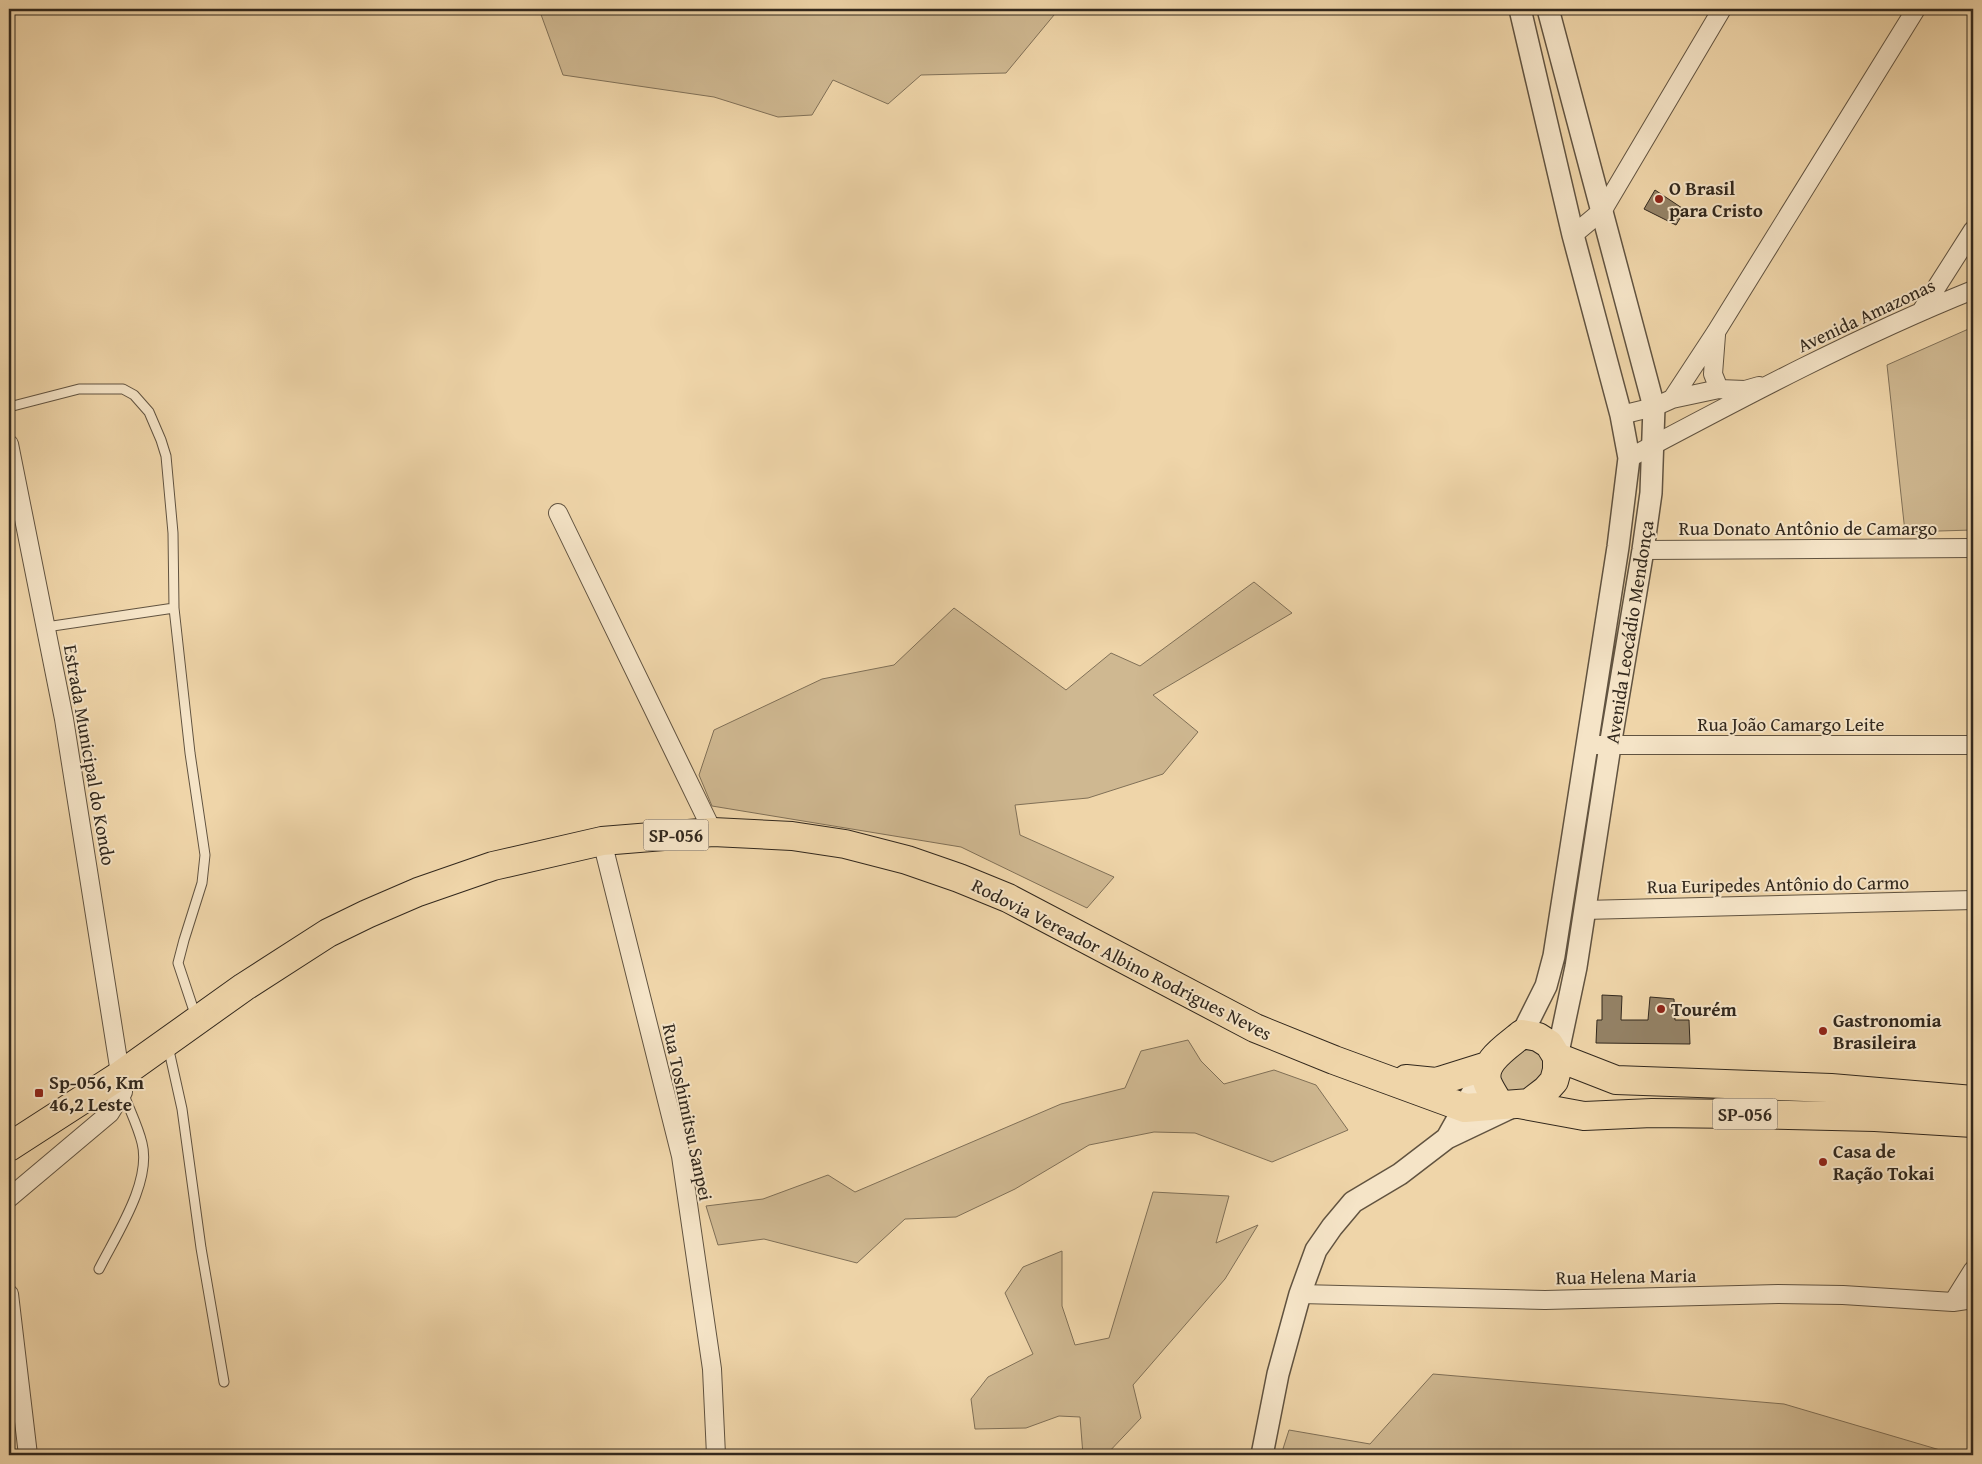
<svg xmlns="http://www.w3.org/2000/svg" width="1982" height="1464" viewBox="0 0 1982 1464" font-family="'Gentium Book Plus',serif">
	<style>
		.green { fill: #cfb891; stroke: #807057 }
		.building { fill: #948266; stroke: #32281d }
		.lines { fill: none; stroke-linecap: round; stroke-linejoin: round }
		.service-casing { stroke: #615340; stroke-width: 11 }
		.minor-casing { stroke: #615340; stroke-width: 20 }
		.tertiary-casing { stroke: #615340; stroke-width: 24 }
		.primary-casing { stroke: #32281d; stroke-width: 30 }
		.service { stroke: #f5e4c7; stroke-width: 9 }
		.minor { stroke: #f5e4c7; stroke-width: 18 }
		.tertiary { stroke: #f5e4c7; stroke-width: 21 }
		.primary { stroke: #efd5a9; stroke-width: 28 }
		.poi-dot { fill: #8f2418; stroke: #f5e4c7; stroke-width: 2 }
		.labels { text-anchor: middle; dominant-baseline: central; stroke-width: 4; stroke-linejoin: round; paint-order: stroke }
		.shield { fill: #f5e4c7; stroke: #6c6050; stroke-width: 1 }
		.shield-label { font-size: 18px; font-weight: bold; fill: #32281d }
		.poi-label { font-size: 19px; font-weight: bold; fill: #32281d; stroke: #f5e4c7; text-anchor: start }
		.street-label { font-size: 19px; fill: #32281d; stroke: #f5e4c7 }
	</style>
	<rect width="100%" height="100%" fill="#efd5a9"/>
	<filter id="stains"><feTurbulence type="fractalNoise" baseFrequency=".004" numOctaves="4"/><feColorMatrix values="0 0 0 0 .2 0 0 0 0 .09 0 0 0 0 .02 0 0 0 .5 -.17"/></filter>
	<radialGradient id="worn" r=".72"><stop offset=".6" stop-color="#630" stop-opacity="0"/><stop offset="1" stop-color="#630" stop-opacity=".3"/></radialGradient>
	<path class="green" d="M 539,9 L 1059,9 L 1006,73 L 921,75 L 888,104 L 833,80 L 812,115 L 778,117 L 714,97 L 563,75 Z
		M 1973,327 L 1973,530 L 1905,532 L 1887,365 Z
		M 1254,582 L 1292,613 L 1153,695 L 1198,732 L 1163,774 L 1088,798 L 1015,805 L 1020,835 L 1114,877 L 1087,908 L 961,847 L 712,806 L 699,775 L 714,730 L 822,679 L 894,665 L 954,608 L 1066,690 L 1111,653 L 1140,666 Z
		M 1188,1040 L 1201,1061 L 1224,1084 L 1274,1070 L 1316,1085 L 1348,1130 L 1272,1162 L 1195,1133 L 1154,1132 L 1089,1145 L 1015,1189 L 956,1217 L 905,1219 L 857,1263 L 764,1239 L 718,1245 L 706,1206 L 763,1199 L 828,1175 L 855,1192 L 1061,1104 L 1125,1088 L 1141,1051 Z
		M 1528,1049 L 1538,1049 L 1550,1066 C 1536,1084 1527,1100 1503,1089 L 1498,1073 L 1513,1055 Z
		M 1153,1192 L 1229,1196 L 1216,1243 L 1258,1225 L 1225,1279 L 1133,1385 L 1141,1418 L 1106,1455 L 1083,1455 L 1080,1417 L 1059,1416 L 1026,1428 L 975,1429 L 971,1399 L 988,1377 L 1033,1354 L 1005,1293 L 1023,1267 L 1062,1251 L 1062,1306 L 1075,1345 L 1109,1338 Z
		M 1433,1374 L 1784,1404 L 1957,1455 L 1281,1455 L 1289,1430 L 1370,1444 Z"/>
	<path class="building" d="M 1655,190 L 1685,210 L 1676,225 L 1644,209 Z
		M 1602,995 L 1622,996 L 1621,1020 L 1648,1020 L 1650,997 L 1674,999 L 1675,1020 L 1689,1020 L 1690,1044 L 1596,1043 L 1597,1020 L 1602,1020 Z"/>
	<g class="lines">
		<defs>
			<path id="service" d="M 9,407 L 79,389 L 123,389 L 134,395 L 149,412 L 161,440 L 166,456 L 173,533 L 174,608 L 190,753 L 205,855 L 202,883 L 184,940 L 178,963 L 196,1017
				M 46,627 L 174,608
				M 168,1046 L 182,1109 L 201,1248 L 224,1382
				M 99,1269 C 116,1235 152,1182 142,1143 C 138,1126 129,1109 123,1092"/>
			<path id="minor" d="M 1573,235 L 1603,210 L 1722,9
				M 1922,310 L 1973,230
				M 1716,335 L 1713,374 L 1719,389
				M 1672,399 L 1716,332 L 1916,9
				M 1621,415 L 1654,407 L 1672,399 L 1719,389 L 1745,390 L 1759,386
				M 9,444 L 64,719 L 123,1092 L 110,1113 L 9,1198
				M 1629,458 C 1740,399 1856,337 1973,290
				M 558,513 L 713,832
				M 1643,550 L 1973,548
				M 1586,745 L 1973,745
				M 602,841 L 681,1156 L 712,1369 L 716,1455
				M 1584,910 L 1973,900
				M 9,1294 L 28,1455
				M 1300,1294 L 1545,1300 L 1778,1294 L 1843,1295 L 1953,1302 L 1973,1299
				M 1953,1302 L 1973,1270"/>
			<path id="tertiary" d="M 1520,9 L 1573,235 L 1621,415 L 1629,458 L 1618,547 L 1554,956 L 1546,986 L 1522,1034
				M 1548,9 L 1654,407 L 1651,493 L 1643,550 L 1610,746 L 1576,967 L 1557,1057
				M 1488,1065 L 1447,1138 L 1510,1108
				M 1262,1455 L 1278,1374 L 1300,1294 L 1316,1250 L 1332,1227 L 1353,1202 L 1400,1174 L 1447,1138"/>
			<path id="primary" d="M 1557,1057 L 1616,1080 L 1831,1088 L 1973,1100
				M 1406,1079 L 1436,1082 L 1487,1066
				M 1519,1104 L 1584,1116 L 1652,1113 L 1742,1114 L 1875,1117 L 1973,1123
				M 9,1147 L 122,1074 L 244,987 L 328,933 L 367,914 L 418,892 L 493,866 L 602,841 L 713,832 L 792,836 L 845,844 L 907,860 L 959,878 L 1008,898 L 1255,1028 L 1334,1060 L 1465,1108 L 1529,1103 L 1546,1090 L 1554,1081 L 1557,1070 L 1557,1057 L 1549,1044 L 1538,1037 L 1522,1034 C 1508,1046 1479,1063 1488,1084 C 1491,1091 1496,1098 1500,1105"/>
		</defs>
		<use href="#service" class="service-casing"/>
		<use href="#minor" class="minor-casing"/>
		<use href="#tertiary" class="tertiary-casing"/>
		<use href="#primary" class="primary-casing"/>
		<use href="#service" class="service"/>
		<use href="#minor" class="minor"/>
		<use href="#tertiary" class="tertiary"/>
		<use href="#primary" class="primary"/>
	</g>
	<g class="poi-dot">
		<circle cx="1659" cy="199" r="5"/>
		<circle cx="1661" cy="1009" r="5"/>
		<circle cx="1823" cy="1031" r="5"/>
		<rect x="34" y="1088" width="10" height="10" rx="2.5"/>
		<circle cx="1823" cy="1162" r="5"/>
	</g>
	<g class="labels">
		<g class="shield">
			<rect x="643.5" y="819.5" width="65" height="31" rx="4"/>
			<rect x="1712.5" y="1098.5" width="65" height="31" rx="4"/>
		</g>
		<g class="shield-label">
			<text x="676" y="835">SP-056</text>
			<text x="1745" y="1114">SP-056</text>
		</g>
		<g class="poi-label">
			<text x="1669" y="188">O Brasil<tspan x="1669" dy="22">para Cristo</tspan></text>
			<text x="1671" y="1009">Tourém</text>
			<text x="1833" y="1020">Gastronomia<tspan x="1833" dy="22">Brasileira</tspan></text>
			<text x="49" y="1082">Sp-056, Km<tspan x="49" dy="22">46,2 Leste</tspan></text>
			<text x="1833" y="1151">Casa de<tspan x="1833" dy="22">Ração Tokai</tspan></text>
		</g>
		<g class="street-label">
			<text transform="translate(1866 315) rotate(-25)">Avenida Amazonas</text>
			<text x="1808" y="528">Rua Donato Antônio de Camargo</text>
			<text transform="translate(1629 632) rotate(-81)">Avenida Leocádio Mendonça</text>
			<text x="1791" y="724">Rua João Camargo Leite</text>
			<text transform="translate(90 755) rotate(80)">Estrada Municipal do Kondo</text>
			<text transform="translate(1778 884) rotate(-1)">Rua Euripedes Antônio do Carmo</text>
			<text transform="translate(1122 959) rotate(27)">Rodovia Vereador Albino Rodrigues Neves</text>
			<text transform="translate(688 1112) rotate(78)">Rua Toshimitsu Sanpei</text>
			<text transform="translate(1626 1276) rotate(-1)">Rua Helena Maria</text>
		</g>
	</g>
	<rect width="1982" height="1464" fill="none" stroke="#efd5a9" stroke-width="30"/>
	<rect x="10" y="10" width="1962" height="1444" fill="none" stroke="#32281d" stroke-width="2.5"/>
	<rect x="15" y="15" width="1952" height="1434" fill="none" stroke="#32281d"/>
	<rect width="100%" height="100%" filter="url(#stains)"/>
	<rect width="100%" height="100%" fill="url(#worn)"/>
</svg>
